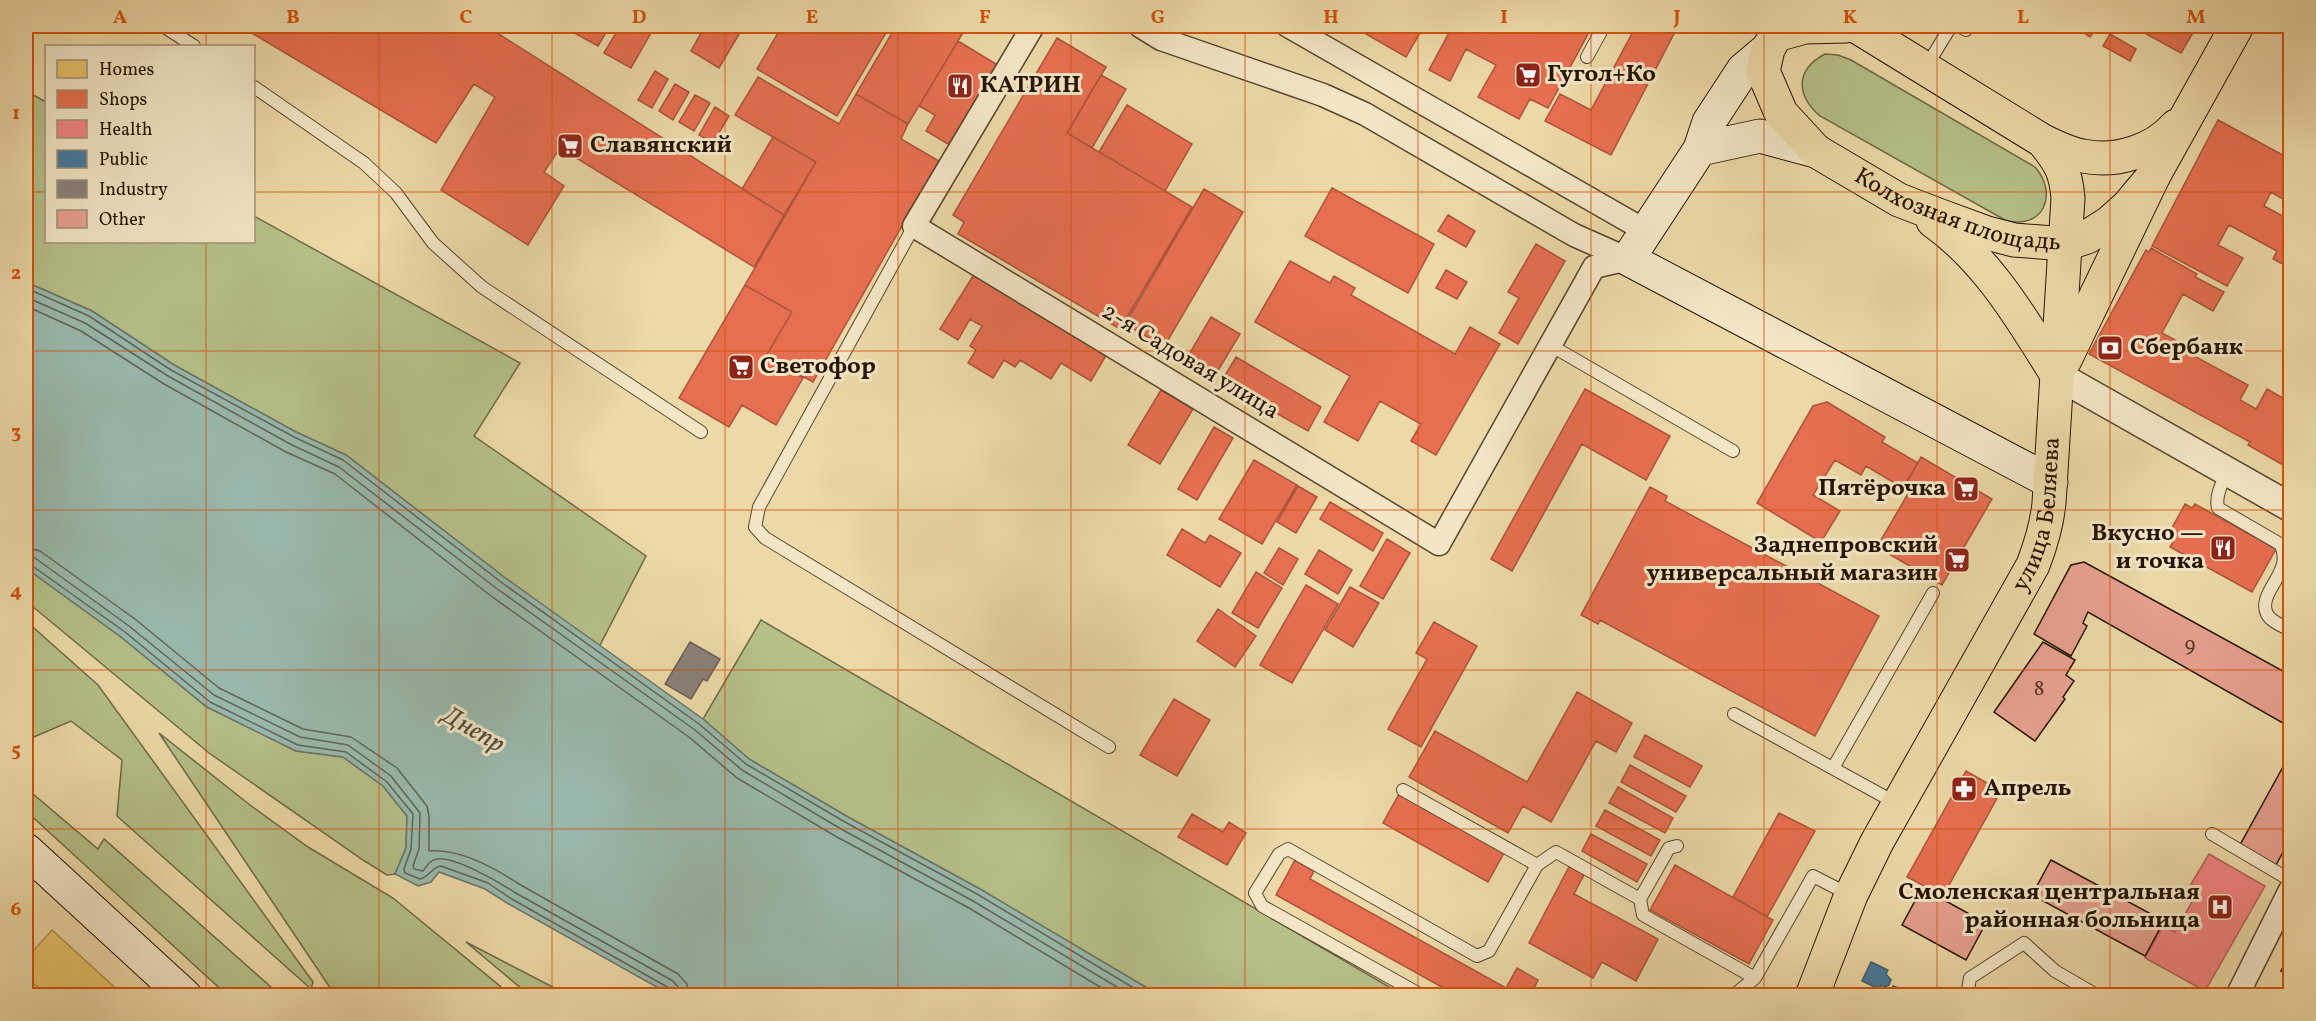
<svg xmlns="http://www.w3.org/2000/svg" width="2316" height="1021" viewBox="0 0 2316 1021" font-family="Vollkorn,serif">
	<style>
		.green { fill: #b6c089; stroke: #6e6a47; stroke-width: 1.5 }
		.water { fill: #99b9ad; stroke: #6b776a; stroke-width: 1.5 }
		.homes { fill: #e9c46a; stroke: #ae8f4c; stroke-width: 1.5 }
		.shops { fill: #e76f51; stroke: #ad543a; stroke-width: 1.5 }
		.health { fill: #f28482; stroke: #b4625c; stroke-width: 1.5 }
		.public { fill: #457b9d; stroke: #3b5c6f; stroke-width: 1.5 }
		.industry { fill: #8a817c; stroke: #6c6058; stroke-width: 1.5 }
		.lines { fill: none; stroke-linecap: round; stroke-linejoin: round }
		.shore { stroke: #5f6659; stroke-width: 1.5 }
		.building { fill: #e7a190; stroke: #251405; stroke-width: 1.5 }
		.service-casing { stroke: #57452e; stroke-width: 14 }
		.minor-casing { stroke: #57452e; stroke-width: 25 }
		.tertiary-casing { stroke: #57452e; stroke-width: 31 }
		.secondary-casing { stroke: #251405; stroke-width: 35 }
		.primary-casing { stroke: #251405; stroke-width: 35 }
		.service { stroke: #f3e6c6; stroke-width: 12 }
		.minor { stroke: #f3e6c6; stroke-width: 22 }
		.tertiary { stroke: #f3e6c6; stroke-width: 28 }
		.secondary { stroke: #f3e6c6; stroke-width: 33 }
		.primary { stroke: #ecd9a7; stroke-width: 33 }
		.grid { fill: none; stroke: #d4520b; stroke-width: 1.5; stroke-opacity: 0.55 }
		.labels { text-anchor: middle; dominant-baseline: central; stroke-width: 6; stroke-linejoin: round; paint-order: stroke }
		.number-label { font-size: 21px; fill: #563728 }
		.poi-label { font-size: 24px; font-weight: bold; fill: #251405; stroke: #f3e6c6; text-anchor: start }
		.street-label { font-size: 24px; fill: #251405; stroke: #f3e6c6 }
		.water-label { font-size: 26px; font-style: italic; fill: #4e4e40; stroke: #f3e6c6 }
		.neatline { fill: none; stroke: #d4520b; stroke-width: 2 }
		.grid-label { font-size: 20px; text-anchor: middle; font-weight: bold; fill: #d4520b }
	</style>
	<rect width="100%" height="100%" fill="#ecd9a7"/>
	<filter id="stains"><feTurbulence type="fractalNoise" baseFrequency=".00333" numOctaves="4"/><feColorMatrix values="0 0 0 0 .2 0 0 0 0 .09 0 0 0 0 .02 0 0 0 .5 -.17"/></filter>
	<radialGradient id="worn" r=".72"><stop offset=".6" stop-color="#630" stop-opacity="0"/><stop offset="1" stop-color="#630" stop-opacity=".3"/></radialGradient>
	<path class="green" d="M 1825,54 L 1838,55 L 1851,60 L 2035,167 C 2059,194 2043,231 2005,220 L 1820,116 C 1796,95 1795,70 1825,54 Z
		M 26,91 L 46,102 L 46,242 L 254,242 L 254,216 L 520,363 L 474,436 L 646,556 L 599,647 L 504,577 L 346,455 L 296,432 L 174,365 L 92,311 L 26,282 Z
		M 26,568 L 121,637 L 207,707 L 296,751 L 343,757 L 383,786 L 407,816 L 406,848 L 395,874 L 387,875 L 363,860 L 209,753 L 26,601 Z
		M 761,620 L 1403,995 L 1159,995 L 980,889 L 848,817 L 749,759 L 703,719 Z
		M 26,621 L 98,685 L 313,982 L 311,989 L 117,816 L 122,760 L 71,721 L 29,739 L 26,735 Z
		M 159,733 L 250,805 L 308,847 L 393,898 L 511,995 L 335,995 Z
		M 26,788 L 98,849 L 104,839 L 280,995 L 227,995 L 26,811 Z
		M 466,942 L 568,995 L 529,995 Z"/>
	<path class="water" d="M 26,282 L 92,311 L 174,365 L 296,432 L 346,455 L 504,577 L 703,719 L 749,759 L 848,817 L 980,889 L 1159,995 L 671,995 L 507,903 L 485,889 L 439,872 L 431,882 L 418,886 L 395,874 L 406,848 L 407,816 L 383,786 L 343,757 L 296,751 L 207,707 L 121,637 L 26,568 Z"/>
	<path class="homes" d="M 52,930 L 124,996 L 63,996 L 55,988 L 47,996 L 26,976 L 26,959 Z"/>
	<path class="shops" d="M 240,26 L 486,26 L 784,215 L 754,267 L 560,148 L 544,172 L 564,186 L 528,245 L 441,190 L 495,97 L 474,84 L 436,143 Z
		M 566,26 L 610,26 L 598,46 L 565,28 Z
		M 620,26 L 655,26 L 631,68 L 604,53 Z
		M 705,26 L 744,26 L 719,68 L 691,51 Z
		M 782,26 L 890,26 L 837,116 L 757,69 Z
		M 896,26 L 967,26 L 908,124 L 856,94 Z
		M 1352,26 L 1411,26 L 1421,31 L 1406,57 Z
		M 1450,26 L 1572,26 L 1588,34 L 1548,108 L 1530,99 L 1519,119 L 1478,97 L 1496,65 L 1466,49 L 1450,81 L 1429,70 L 1452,27 Z
		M 1636,26 L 1678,26 L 1611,155 L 1545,121 L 1560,94 L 1591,110 Z
		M 2073,26 L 2098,26 L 2090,37 Z
		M 2142,26 L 2197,26 L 2181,53 L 2139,30 Z
		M 2110,34 L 2136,49 L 2130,61 L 2103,46 Z
		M 1057,38 L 1106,67 L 1067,133 L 1192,207 L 1120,329 L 958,234 L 964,222 L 953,215 Z
		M 958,41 L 1001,67 L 953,147 L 926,131 L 935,115 L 919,106 Z
		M 655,71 L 668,79 L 652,108 L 638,100 Z
		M 1101,75 L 1126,89 L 1092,148 L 1067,133 Z
		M 758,77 L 839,124 L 856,94 L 908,124 L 901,139 L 939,161 L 813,382 L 766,356 L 792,312 L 745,285 L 816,162 L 735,115 Z
		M 675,84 L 689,92 L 673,120 L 659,111 Z
		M 695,95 L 710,103 L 694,131 L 679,122 Z
		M 1127,105 L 1192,144 L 1165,191 L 1099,152 Z
		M 715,107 L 729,116 L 713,143 L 699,135 Z
		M 2218,120 L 2290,159 L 2290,203 L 2271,192 L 2264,206 L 2290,220 L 2290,268 L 2273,259 L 2277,251 L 2229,225 L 2218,245 L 2243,258 L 2227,286 L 2152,246 Z
		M 773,137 L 816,162 L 784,215 L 742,189 Z
		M 1332,188 L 1434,244 L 1408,293 L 1305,236 Z
		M 1204,189 L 1243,212 L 1164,347 L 1125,324 Z
		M 1448,215 L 1475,231 L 1466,247 L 1438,231 Z
		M 1536,244 L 1565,261 L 1518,344 L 1499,333 L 1519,298 L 1508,292 Z
		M 2151,248 L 2197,274 L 2195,277 L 2224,292 L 2213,311 L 2183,294 L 2162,333 L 2196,351 L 2194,356 L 2248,385 L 2240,400 L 2256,409 L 2267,389 L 2290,402 L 2290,469 L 2248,445 L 2250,442 L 2089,354 L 2146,250 L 2149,252 Z
		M 1290,261 L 1330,283 L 1334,276 L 1355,288 L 1351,295 L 1455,354 L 1470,327 L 1500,344 L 1436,455 L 1411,441 L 1421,424 L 1380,401 L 1358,441 L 1324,422 L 1350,376 L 1255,322 Z
		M 1446,270 L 1467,282 L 1457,299 L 1436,288 Z
		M 976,271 L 1108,352 L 1091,381 L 1061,363 L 1051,379 L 1020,360 L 1015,367 L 1004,360 L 993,378 L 968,363 L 976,350 L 970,346 L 982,326 L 970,319 L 958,340 L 940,329 Z
		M 745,285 L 792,312 L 766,356 L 803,378 L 776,425 L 742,405 L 729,427 L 679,398 Z
		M 1211,317 L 1240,334 L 1213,379 L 1184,363 Z
		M 1236,357 L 1321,407 L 1308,431 L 1221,382 Z
		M 1585,389 L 1670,436 L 1646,480 L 1582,444 L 1512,571 L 1491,559 Z
		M 1161,390 L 1193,409 L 1160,464 L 1128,445 Z
		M 1827,402 L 1885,437 L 1882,442 L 1918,463 L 1903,488 L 1866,466 L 1861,475 L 1835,460 L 1813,495 L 1840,511 L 1821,542 L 1757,503 L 1813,406 Z
		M 1214,427 L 1233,438 L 1197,500 L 1178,489 Z
		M 1921,457 L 1992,499 L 1942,585 L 1877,547 L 1909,492 L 1903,488 Z
		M 1254,460 L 1297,485 L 1262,544 L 1219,519 Z
		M 1298,486 L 1317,497 L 1296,533 L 1277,522 Z
		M 1650,487 L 1667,496 L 1665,501 L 1879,616 L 1815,736 L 1600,620 L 1598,624 L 1581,615 Z
		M 1330,502 L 1383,533 L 1373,551 L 1320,519 Z
		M 2185,504 L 2192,508 L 2195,504 L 2276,549 L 2252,592 L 2170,547 L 2173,542 L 2166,539 Z
		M 1182,529 L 1205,543 L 1210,535 L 1241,553 L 1220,587 L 1167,555 Z
		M 1387,539 L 1410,553 L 1383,599 L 1360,586 Z
		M 1279,548 L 1298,559 L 1283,585 L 1264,573 Z
		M 1319,550 L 1352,570 L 1338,594 L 1305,574 Z
		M 1256,572 L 1282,588 L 1258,628 L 1232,613 Z
		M 1306,585 L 1338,604 L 1292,683 L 1260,665 Z
		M 1350,587 L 1379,603 L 1353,647 L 1325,630 Z
		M 1218,609 L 1256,636 L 1235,667 L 1197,641 Z
		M 1434,622 L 1477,646 L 1421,747 L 1388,729 L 1427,659 L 1416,653 Z
		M 1577,692 L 1632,723 L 1616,752 L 1596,741 L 1551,822 L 1523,806 L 1508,833 L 1409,777 L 1435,731 L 1527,782 Z
		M 1174,699 L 1210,720 L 1177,776 L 1140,755 Z
		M 1645,735 L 1702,766 L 1690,787 L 1634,757 Z
		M 1630,765 L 1686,796 L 1676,812 L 1621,782 Z
		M 1966,771 L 2001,791 L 1943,896 L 1907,877 Z
		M 1618,787 L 1673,818 L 1665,833 L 1609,803 Z
		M 1399,794 L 1504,853 L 1488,882 L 1383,823 Z
		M 1605,810 L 1660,840 L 1651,856 L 1596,826 Z
		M 1779,813 L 1815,831 L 1767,917 L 1733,897 Z
		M 1192,814 L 1223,832 L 1229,822 L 1246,833 L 1227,865 L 1178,837 Z
		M 1591,834 L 1647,864 L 1637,882 L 1582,851 Z
		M 1295,860 L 1314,871 L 1310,879 L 1506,988 L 1517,968 L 1538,980 L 1530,996 L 1458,996 L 1276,895 Z
		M 1570,865 L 1585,873 L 1574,894 L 1658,939 L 1636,981 L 1602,962 L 1593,978 L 1529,943 Z
		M 1675,865 L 1773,920 L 1749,964 L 1650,910 Z"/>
	<path class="health" d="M 2209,854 L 2265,886 L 2205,991 L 2145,958 L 2163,926 L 2175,932 L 2199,889 L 2191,884 Z"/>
	<path class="public" d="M 1871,962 L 1888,970 L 1886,974 L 1891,980 L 1889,985 L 1885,987 L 1881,985 L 1879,989 L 1862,981 Z
		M 1893,986 L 1919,996 L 1890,996 Z"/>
	<path class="industry" d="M 690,642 L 720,659 L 707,681 L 703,679 L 691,699 L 665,684 Z"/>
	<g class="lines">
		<path class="shore" d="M 26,288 L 89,316 L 171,370 L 294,437 L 343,460 L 501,582 L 699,724 L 746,764 L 845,822 L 977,894 L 1147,996
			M 26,297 L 85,323 L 168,376 L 290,444 L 339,467 L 496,588 L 695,730 L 742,770 L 841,829 L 973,901 L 1132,996
			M 26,306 L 81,331 L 164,384 L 286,452 L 335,474 L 491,596 L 689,737 L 737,778 L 837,837 L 969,908 L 1115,996
			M 26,547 L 40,551 L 135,619 L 219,688 L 303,729 L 351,737 L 397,768 L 427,806 L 429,816 L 429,851 C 461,849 493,867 519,884 L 678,974 L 687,984 L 689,996
			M 26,556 L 35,558 L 129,626 L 214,695 L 300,737 L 348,745 L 391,776 L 420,813 L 419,849 L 413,866 L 414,869 L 423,871 C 427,866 430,860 437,859 C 454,856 499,882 514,892 L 673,981 L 679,988 L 680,996
			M 26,563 L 31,565 L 125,632 L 210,702 L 298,745 L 346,752 L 387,782 L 413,814 L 411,849 L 404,869 L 405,873 L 420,879 C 429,877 432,867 441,866 L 488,883 L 510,898 L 669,988 L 673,996"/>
	</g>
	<path class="building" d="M 2280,26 L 2290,26 L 2290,37 L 2278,30 Z
		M 2084,562 L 2290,675 L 2290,727 L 2088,612 L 2083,623 L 2087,626 L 2071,656 L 2034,634 L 2071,565 Z
		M 2043,642 L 2075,660 L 2066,675 L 2074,681 L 2063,697 L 2065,699 L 2035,741 L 1994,712 Z
		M 2284,765 L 2290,769 L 2290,839 L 2276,865 L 2240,845 Z
		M 2051,860 L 2164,921 L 2145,956 L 2032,895 Z
		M 1922,888 L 1986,923 L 1966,960 L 1902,925 Z
		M 2290,953 L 2290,976 L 2281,971 Z"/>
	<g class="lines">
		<defs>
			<path id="service" d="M 163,26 L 194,46
				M 1959,26 L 1966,30
				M 1587,57 L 1604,26
				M 1926,67 L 1951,26
				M 254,87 L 364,163 L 396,193 L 433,243 L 482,287 L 701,432
				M 914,226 L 759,507 L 755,527 L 765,538 L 1109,747
				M 1550,345 L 1733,451
				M 2228,472 C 2222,483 2215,495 2218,508 L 2280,544 C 2296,571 2256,592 2267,614 C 2271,622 2283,626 2290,630
				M 1734,714 L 1896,803
				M 1833,768 L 1933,593
				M 1403,790 L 1537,865
				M 2212,834 L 2290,880
				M 1677,846 L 1669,848 L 1640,899 L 1643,915 L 1755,978
				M 1423,996 L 1262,906 L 1255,893 L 1279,854 L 1288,849 L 1477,956 L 1489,951 L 1537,865 L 1556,852 L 1640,899
				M 1733,996 L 1755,978 L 1813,876 L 1850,895
				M 1967,996 L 1970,978 L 2024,943 L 2055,971 L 2098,996"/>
			<path id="minor" d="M 1033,26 L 914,226 L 1439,544 L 1594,267 L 1628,259
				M 1140,26 L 1161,39 L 1323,95 L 1365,114 L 1574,235 L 1628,259
				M 1288,26 L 1646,231
				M 2237,996 L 2290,890"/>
			<path id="tertiary" d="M 2057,375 L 2290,507"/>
			<path id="secondary" d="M 1768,49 L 1743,70 L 1709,122 L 1700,149 L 1628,259 L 2051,482
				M 1700,149 L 1760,136 L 1816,151
				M 26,850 L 185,996"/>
			<g id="primary">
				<path id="s1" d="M 1846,26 L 1805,27 L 1776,35 L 1768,49 L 1763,71 L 1781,113 L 1816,151 L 1899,200 L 1938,215 L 1987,233 L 2014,240 L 2066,244 L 2087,237 L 2109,223 L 2128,206 L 2154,175"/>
				<path d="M 2043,141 C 2056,147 2069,154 2083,156 C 2116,163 2154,151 2176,126"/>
				<path d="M 1933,221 C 1988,260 2022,319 2057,375"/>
				<path d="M 2065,360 L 2154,175 L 2237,26"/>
				<path id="s2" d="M 1812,996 L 1851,895 L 1877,842 L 2033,565 C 2041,544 2047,525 2049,503 L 2068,198 C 2066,172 2060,162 2043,141 L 1856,26"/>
			</g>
		</defs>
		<use href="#service" class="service-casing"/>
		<use href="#minor" class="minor-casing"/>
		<use href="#tertiary" class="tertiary-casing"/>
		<use href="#secondary" class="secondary-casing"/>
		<use href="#primary" class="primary-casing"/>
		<use href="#service" class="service"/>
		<use href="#minor" class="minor"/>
		<use href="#tertiary" class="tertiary"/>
		<use href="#secondary" class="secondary"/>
		<use href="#primary" class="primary"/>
	</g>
	<path class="grid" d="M 206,26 L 206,46M 379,26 L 379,996M 552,26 L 552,996M 725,26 L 725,996M 898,26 L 898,996M 1071,26 L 1071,996M 1245,26 L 1245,996M 1418,26 L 1418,996M 1591,26 L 1591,996M 1764,26 L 1764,996M 1937,26 L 1937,996M 2110,26 L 2110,996M 26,192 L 46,192M 254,192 L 2290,192M 206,242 L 206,996M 26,351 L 2290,351M 26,510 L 2290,510M 26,670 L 2290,670M 26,829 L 2290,829"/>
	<defs>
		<symbol id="supermarket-square" viewBox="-11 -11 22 22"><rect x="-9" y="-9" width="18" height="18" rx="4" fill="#8f2418" stroke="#f3e6c6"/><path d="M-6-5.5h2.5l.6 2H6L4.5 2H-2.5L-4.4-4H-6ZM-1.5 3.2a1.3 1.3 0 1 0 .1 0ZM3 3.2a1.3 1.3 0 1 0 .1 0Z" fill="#fff"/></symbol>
		<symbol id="restaurant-square" viewBox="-11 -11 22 22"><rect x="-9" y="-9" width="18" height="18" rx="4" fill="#8f2418" stroke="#f3e6c6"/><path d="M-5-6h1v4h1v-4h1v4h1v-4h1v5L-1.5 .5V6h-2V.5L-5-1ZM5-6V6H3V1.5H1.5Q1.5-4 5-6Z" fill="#fff"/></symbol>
		<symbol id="bank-square" viewBox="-11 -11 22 22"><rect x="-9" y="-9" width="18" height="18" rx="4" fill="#8f2418" stroke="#f3e6c6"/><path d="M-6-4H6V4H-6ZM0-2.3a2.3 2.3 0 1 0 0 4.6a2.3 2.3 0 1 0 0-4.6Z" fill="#fff"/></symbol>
		<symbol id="pharmacy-square" viewBox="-11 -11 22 22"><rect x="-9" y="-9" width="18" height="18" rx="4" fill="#8f2418" stroke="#f3e6c6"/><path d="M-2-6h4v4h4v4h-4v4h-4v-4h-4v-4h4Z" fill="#fff"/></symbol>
		<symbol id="hospital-square" viewBox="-11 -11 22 22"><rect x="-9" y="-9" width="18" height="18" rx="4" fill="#8f2418" stroke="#f3e6c6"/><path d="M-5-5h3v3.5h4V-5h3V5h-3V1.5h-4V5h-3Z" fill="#fff"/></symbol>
	</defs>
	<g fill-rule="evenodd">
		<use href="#supermarket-square" x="1513" y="60" width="30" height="30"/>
		<use href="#restaurant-square" x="945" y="71" width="30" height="30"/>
		<use href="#supermarket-square" x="555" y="131" width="30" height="30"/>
		<use href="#bank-square" x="2095" y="333" width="30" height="30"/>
		<use href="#supermarket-square" x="726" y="352" width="30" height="30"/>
		<use href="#supermarket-square" x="1951" y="474" width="30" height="30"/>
		<use href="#restaurant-square" x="2208" y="533" width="30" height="30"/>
		<use href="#supermarket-square" x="1942" y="545" width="30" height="30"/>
		<use href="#pharmacy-square" x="1949" y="774" width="30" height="30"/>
		<use href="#hospital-square" x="2205" y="892" width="30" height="30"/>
	</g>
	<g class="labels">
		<g class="number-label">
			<text x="2190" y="645">9</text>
			<text x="2039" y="689">8</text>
		</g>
		<g class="poi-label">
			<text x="1547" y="75">Гугол+Ко</text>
			<text x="980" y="86">КАТРИН</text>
			<text x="590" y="146">Славянский</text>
			<text x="2130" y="348">Сбербанк</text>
			<text x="760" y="367">Светофор</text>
			<text x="1946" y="489" text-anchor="end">Пятёрочка</text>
			<text x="2204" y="534" text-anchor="end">Вкусно —<tspan x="2204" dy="28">и точка</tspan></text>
			<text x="1938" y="546" text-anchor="end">Заднепровский<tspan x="1938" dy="28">универсальный магазин</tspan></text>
			<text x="1984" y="789">Апрель</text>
			<text x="2200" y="893" text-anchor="end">Смоленская центральная<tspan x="2200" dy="28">районная больница</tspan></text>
		</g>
		<g class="street-label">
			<text stroke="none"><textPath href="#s1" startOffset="363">Колхозная площадь</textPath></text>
			<text transform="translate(1190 362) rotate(31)">2-я Садовая улица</text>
			<text stroke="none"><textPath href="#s2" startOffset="536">улица Беляева</textPath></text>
		</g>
		<g class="water-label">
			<text transform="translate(473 730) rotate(30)">Днепр</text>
		</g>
	</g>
	<rect width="2316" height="1021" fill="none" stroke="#ecd9a7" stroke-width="66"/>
	<rect x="45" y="45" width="210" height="198" fill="#f3e6c6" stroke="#a19279" stroke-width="1.5"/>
	<rect x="57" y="60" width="30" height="18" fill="#e9c46a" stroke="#a19279" stroke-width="1.5"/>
	<text x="99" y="75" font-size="18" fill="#251405">Homes</text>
	<rect x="57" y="90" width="30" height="18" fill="#e76f51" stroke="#a19279" stroke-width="1.5"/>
	<text x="99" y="105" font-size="18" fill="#251405">Shops</text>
	<rect x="57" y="120" width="30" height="18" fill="#f28482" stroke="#a19279" stroke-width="1.5"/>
	<text x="99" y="135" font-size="18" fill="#251405">Health</text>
	<rect x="57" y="150" width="30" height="18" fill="#457b9d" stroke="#a19279" stroke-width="1.5"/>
	<text x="99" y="165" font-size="18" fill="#251405">Public</text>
	<rect x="57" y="180" width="30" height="18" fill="#8a817c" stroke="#a19279" stroke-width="1.5"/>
	<text x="99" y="195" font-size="18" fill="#251405">Industry</text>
	<rect x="57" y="210" width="30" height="18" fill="#e7a190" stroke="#a19279" stroke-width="1.5"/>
	<text x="99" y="225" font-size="18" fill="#251405">Other</text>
	<rect x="33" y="33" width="2250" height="955" class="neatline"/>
	<g class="grid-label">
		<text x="120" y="23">A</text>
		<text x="293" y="23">B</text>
		<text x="466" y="23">C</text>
		<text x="639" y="23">D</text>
		<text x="812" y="23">E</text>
		<text x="985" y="23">F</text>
		<text x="1158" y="23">G</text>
		<text x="1331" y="23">H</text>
		<text x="1504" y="23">I</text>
		<text x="1677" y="23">J</text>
		<text x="1850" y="23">K</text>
		<text x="2023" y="23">L</text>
		<text x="2196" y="23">M</text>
		<text x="16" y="119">1</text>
		<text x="16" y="279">2</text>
		<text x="16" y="438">3</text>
		<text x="16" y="597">4</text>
		<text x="16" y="756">5</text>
		<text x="16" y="915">6</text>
	</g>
	<rect width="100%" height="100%" filter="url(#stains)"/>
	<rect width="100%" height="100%" fill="url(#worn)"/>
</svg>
